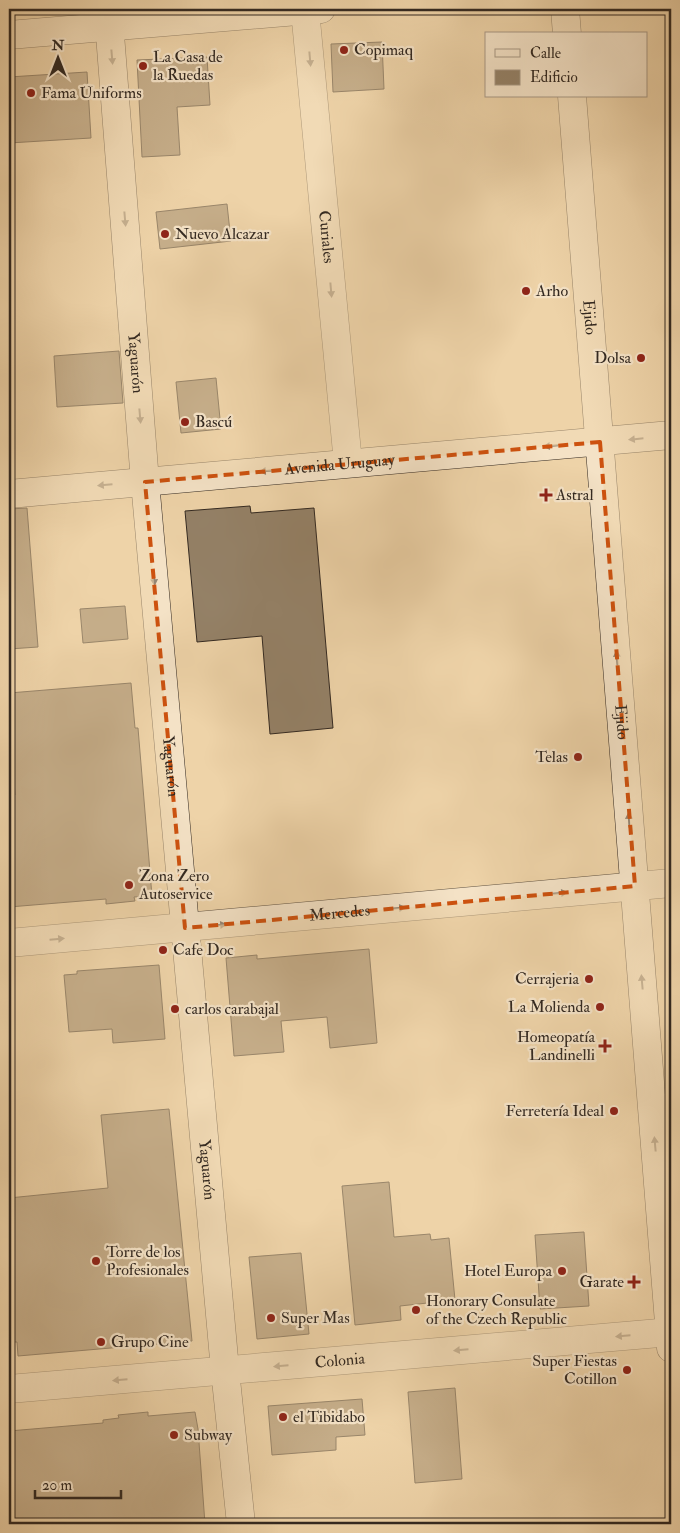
<svg xmlns="http://www.w3.org/2000/svg" width="680" height="1533" viewBox="0 0 680 1533" font-family="'IM FELL Double Pica',serif">
	<style>
		.building { fill: #948167; stroke: #332921 }
		.lines { fill: none; stroke-linecap: round; stroke-linejoin: round }
		.street-casing { stroke: #625443; stroke-width: 29 }
		.secondary-casing { stroke: #332921; stroke-width: 29 }
		.street { stroke: #f4e2c6; stroke-width: 28 }
		.secondary { stroke: #f4e2c6; stroke-width: 28 }
		.oneway { fill: #948674 }
		.marked { fill: none; stroke: #cd520f; stroke-width: 4; stroke-dasharray: 10 6; stroke-linejoin: round }
		.poi-dot { fill: #8f2418; stroke: #f4e2c6; stroke-width: 2 }
		.labels { text-anchor: middle; dominant-baseline: central; stroke-width: 4.5; stroke-linejoin: round; paint-order: stroke }
		.poi-label { font-size: 16px; fill: #332921; stroke: #f4e2c6; text-anchor: start }
		.street-label { font-size: 16px; fill: #332921; stroke: #f4e2c6 }
	</style>
	<rect width="100%" height="100%" fill="#eed3a8"/>
	<filter id="stains"><feTurbulence type="fractalNoise" baseFrequency=".004" numOctaves="4"/><feColorMatrix values="0 0 0 0 .2 0 0 0 0 .09 0 0 0 0 .02 0 0 0 .5 -.17"/></filter>
	<radialGradient id="worn" r=".72"><stop offset=".6" stop-color="#630" stop-opacity="0"/><stop offset="1" stop-color="#630" stop-opacity=".3"/></radialGradient>
	<path class="building" d="M 382,42 L 384,89 L 333,92 L 331,44 Z
		M 207,57 L 210,105 L 177,107 L 180,155 L 142,157 L 137,60 Z
		M 87,72 L 91,138 L 9,143 L 9,77 Z
		M 227,204 L 231,241 L 160,249 L 156,212 Z
		M 119,351 L 123,403 L 57,407 L 54,356 Z
		M 216,378 L 221,429 L 181,433 L 176,382 Z
		M 250,506 L 251,513 L 314,508 L 333,728 L 270,734 L 262,636 L 197,642 L 185,511 Z
		M 27,508 L 38,647 L 9,649 L 9,509 Z
		M 125,606 L 128,639 L 83,643 L 80,609 Z
		M 131,683 L 135,728 L 138,728 L 152,896 L 134,897 L 135,901 L 106,904 L 106,899 L 9,907 L 9,795 L 15,795 L 11,740 L 9,740 L 9,693 Z
		M 369,949 L 377,1043 L 330,1048 L 327,1017 L 281,1021 L 284,1052 L 234,1056 L 226,958 L 257,955 L 257,959 Z
		M 159,965 L 165,1039 L 113,1043 L 112,1029 L 69,1032 L 64,975 L 77,974 L 77,971 Z
		M 169,1109 L 192,1341 L 18,1356 L 17,1342 L 9,1342 L 9,1198 L 108,1188 L 101,1115 Z
		M 389,1182 L 394,1237 L 430,1234 L 431,1240 L 449,1238 L 455,1300 L 400,1306 L 401,1320 L 355,1325 L 342,1186 Z
		M 584,1232 L 589,1306 L 540,1309 L 535,1235 Z
		M 301,1253 L 309,1334 L 257,1339 L 249,1257 Z
		M 455,1388 L 462,1479 L 415,1483 L 408,1392 Z
		M 362,1399 L 365,1435 L 336,1437 L 336,1450 L 272,1455 L 268,1406 Z
		M 148,1412 L 148,1416 L 195,1412 L 198,1429 L 205,1524 L 9,1524 L 9,1431 L 103,1423 L 103,1420 L 119,1418 L 118,1415 Z"/>
	<g class="lines">
		<defs>
			<g id="street">
				<path id="s1" d="M 305,10 L 348,463"/>
				<path id="s2" d="M 9,943 L 671,883"/>
				<path id="s3" d="M 9,1389 L 671,1332"/>
			</g>
			<g id="secondary">
				<path id="s4" d="M 108,9 L 145,482 L 225,1370 L 241,1524"/>
				<path d="M 565,9 L 567,34"/>
				<path d="M 9,35 L 321,9"/>
				<path id="s5" d="M 572,96 L 671,1348"/>
				<path id="s6" d="M 9,494 L 671,435"/>
			</g>
		</defs>
		<use href="#street" class="street-casing"/>
		<use href="#secondary" class="secondary-casing"/>
		<use href="#street" class="street"/>
		<use href="#secondary" class="secondary"/>
	</g>
	<defs><path id="oneway-solid" d="M-6-.8H1V-3.2L6.5 0L1 3.2V.8H-6Z" transform="scale(1.25)"/></defs>
	<g class="oneway">
		<use href="#oneway-solid" transform="translate(112 57) rotate(85)"/>
		<use href="#oneway-solid" transform="translate(310 59) rotate(85)"/>
		<use href="#oneway-solid" transform="translate(125 219) rotate(85)"/>
		<use href="#oneway-solid" transform="translate(331 290) rotate(85)"/>
		<use href="#oneway-solid" transform="translate(140 416) rotate(85)"/>
		<use href="#oneway-solid" transform="translate(636 439) rotate(174)"/>
		<use href="#oneway-solid" transform="translate(551 446) rotate(175)"/>
		<use href="#oneway-solid" transform="translate(267 471) rotate(175)"/>
		<use href="#oneway-solid" transform="translate(105 485) rotate(175)"/>
		<use href="#oneway-solid" transform="translate(154 578) rotate(85)"/>
		<use href="#oneway-solid" transform="translate(617 658) rotate(-94)"/>
		<use href="#oneway-solid" transform="translate(629 820) rotate(-94)"/>
		<use href="#oneway-solid" transform="translate(560 893) rotate(-5)"/>
		<use href="#oneway-solid" transform="translate(398 908) rotate(-5)"/>
		<use href="#oneway-solid" transform="translate(219 925) rotate(-5)"/>
		<use href="#oneway-solid" transform="translate(57 939) rotate(-5)"/>
		<use href="#oneway-solid" transform="translate(642 982) rotate(-95)"/>
		<use href="#oneway-solid" transform="translate(655 1144) rotate(-95)"/>
		<use href="#oneway-solid" transform="translate(623 1336) rotate(175)"/>
		<use href="#oneway-solid" transform="translate(461 1350) rotate(175)"/>
		<use href="#oneway-solid" transform="translate(281 1366) rotate(175)"/>
		<use href="#oneway-solid" transform="translate(120 1380) rotate(175)"/>
	</g>
	<path d="M0 0H680V1533H0ZM 600,442 L 635,886 L 185,928 L 145,482 Z" fill="#eed3a8" fill-opacity=".55" fill-rule="evenodd"/>
	<path class="marked" d="M 600,442 L 635,886 L 185,928 L 145,482 Z"/>
	<g class="poi-dot">
		<circle cx="344" cy="50" r="5"/>
		<circle cx="143" cy="66" r="5"/>
		<circle cx="31" cy="93" r="5"/>
		<circle cx="165" cy="234" r="5"/>
		<circle cx="526" cy="291" r="5"/>
		<circle cx="641" cy="358" r="5"/>
		<circle cx="185" cy="422" r="5"/>
		<path d="M543.5 487.5h5v5h5v5h-5v5h-5v-5h-5v-5h5z"/>
		<circle cx="578" cy="757" r="5"/>
		<circle cx="129" cy="885" r="5"/>
		<circle cx="163" cy="950" r="5"/>
		<circle cx="589" cy="979" r="5"/>
		<circle cx="600" cy="1007" r="5"/>
		<circle cx="175" cy="1009" r="5"/>
		<path d="M602.5 1038.5h5v5h5v5h-5v5h-5v-5h-5v-5h5z"/>
		<circle cx="614" cy="1111" r="5"/>
		<circle cx="96" cy="1261" r="5"/>
		<circle cx="562" cy="1271" r="5"/>
		<path d="M631.5 1274.5h5v5h5v5h-5v5h-5v-5h-5v-5h5z"/>
		<circle cx="416" cy="1310" r="5"/>
		<circle cx="271" cy="1318" r="5"/>
		<circle cx="101" cy="1342" r="5"/>
		<circle cx="627" cy="1370" r="5"/>
		<circle cx="283" cy="1417" r="5"/>
		<circle cx="174" cy="1435" r="5"/>
	</g>
	<g class="labels">
		<g class="poi-label">
			<text x="354" y="50">Copimaq</text>
			<text x="153" y="57">La Casa de<tspan x="153" dy="18">la Ruedas</tspan></text>
			<text x="41" y="93">Fama Uniforms</text>
			<text x="175" y="234">Nuevo Alcazar</text>
			<text x="536" y="291">Arho</text>
			<text x="631" y="358" text-anchor="end">Dolsa</text>
			<text x="195" y="422">Bascú</text>
			<text x="556" y="495">Astral</text>
			<text x="568" y="757" text-anchor="end">Telas</text>
			<text x="139" y="876">Zona Zero<tspan x="139" dy="18">Autoservice</tspan></text>
			<text x="173" y="950">Cafe Doc</text>
			<text x="579" y="979" text-anchor="end">Cerrajeria</text>
			<text x="590" y="1007" text-anchor="end">La Molienda</text>
			<text x="185" y="1009">carlos carabajal</text>
			<text x="595" y="1037" text-anchor="end">Homeopatía<tspan x="595" dy="18">Landinelli</tspan></text>
			<text x="604" y="1111" text-anchor="end">Ferretería Ideal</text>
			<text x="106" y="1252">Torre de los<tspan x="106" dy="18">Profesionales</tspan></text>
			<text x="552" y="1271" text-anchor="end">Hotel Europa</text>
			<text x="624" y="1282" text-anchor="end">Garate</text>
			<text x="426" y="1301">Honorary Consulate<tspan x="426" dy="18">of the Czech Republic</tspan></text>
			<text x="281" y="1318">Super Mas</text>
			<text x="111" y="1342">Grupo Cine</text>
			<text x="617" y="1361" text-anchor="end">Super Fiestas<tspan x="617" dy="18">Cotillon</tspan></text>
			<text x="293" y="1417">el Tibidabo</text>
			<text x="184" y="1435">Subway</text>
		</g>
		<g class="street-label">
			<text stroke="none"><textPath href="#s1" startOffset="228">Curiales</textPath></text>
			<text stroke="none"><textPath href="#s5" startOffset="222">Ejido</textPath></text>
			<text stroke="none"><textPath href="#s4" startOffset="355">Yaguarón</textPath></text>
			<text stroke="none"><textPath href="#s6" startOffset="332">Avenida Uruguay</textPath></text>
			<text stroke="none"><textPath href="#s5" startOffset="628">Ejido</textPath></text>
			<text stroke="none"><textPath href="#s4" startOffset="760">Yaguarón</textPath></text>
			<text stroke="none"><textPath href="#s2" startOffset="332">Mercedes</textPath></text>
			<text stroke="none"><textPath href="#s4" startOffset="1165">Yaguarón</textPath></text>
			<text stroke="none"><textPath href="#s3" startOffset="332">Colonia</textPath></text>
		</g>
	</g>
	<rect width="680" height="1533" fill="none" stroke="#eed3a8" stroke-width="30"/>
	<rect x="10" y="10" width="660" height="1513" fill="none" stroke="#332921" stroke-width="2.5"/>
	<rect x="15" y="15" width="650" height="1503" fill="none" stroke="#332921"/>
	<rect x="485" y="32" width="162" height="65" fill="#f4e2c6" stroke="#a79884"/>
	<rect x="495" y="49" width="25" height="8" fill="#f4e2c6" stroke="#a79884"/>
	<text x="530" y="58" font-size="15" fill="#332921">Calle</text>
	<rect x="495" y="70" width="25" height="15" fill="#948167" stroke="#a79884"/>
	<text x="530" y="82" font-size="15" fill="#332921">Edificio</text>
	<g transform="translate(58 58)" stroke="#f4e2c6" stroke-width="4" paint-order="stroke">
	<path d="M0-4L9 19L0 12L-9 19Z" fill="#332921"/>
	<text y="-8" font-size="14" font-weight="bold" text-anchor="middle" fill="#332921">N</text>
	</g>
	<path d="M35 1490v8h86v-8" fill="none" stroke="#332921" stroke-width="2.5"/>
	<text x="42" y="1490" font-size="15" fill="#332921" stroke="#f4e2c6" stroke-width="4" paint-order="stroke">20 m</text>
	<rect width="100%" height="100%" filter="url(#stains)"/>
	<rect width="100%" height="100%" fill="url(#worn)"/>
</svg>
